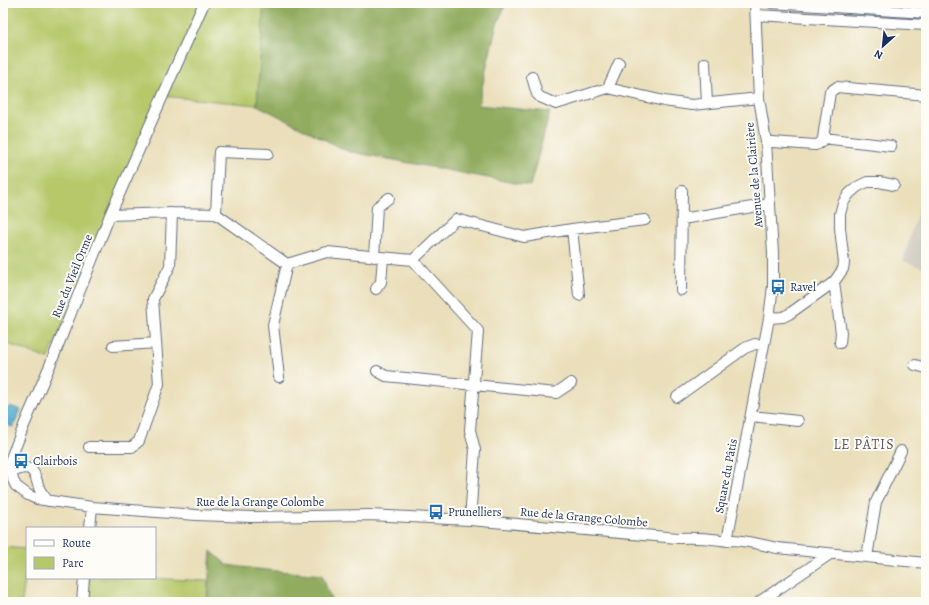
<svg xmlns="http://www.w3.org/2000/svg" width="929" height="605" viewBox="0 0 929 605" font-family="Alegreya,serif">
	<style>
		.industrial { fill: #c8c4b8 }
		.green { fill: #b7c86b; stroke: #697c64 }
		.forest { fill: #91ac5f; stroke: #566e5e }
		.water { fill: #4fa7cc; stroke: #356b95 }
		.lines { fill: none; stroke-linecap: round; stroke-linejoin: round }
		.minor-casing { stroke: #636d7e; stroke-width: 12 }
		.minor { stroke: #fff; stroke-width: 10 }
		.labels { text-anchor: middle; dominant-baseline: central; stroke-width: 4; stroke-linejoin: round; paint-order: stroke }
		.street-label { font-size: 12px; fill: #1b2f5e; stroke: #fdfcf7 }
		.poi-label { font-size: 12px; fill: #1b2f5e; stroke: #fdfcf7; text-anchor: start }
		.quarter-label { font-size: 14px; letter-spacing: 1px; fill: #5a5767; stroke: #fdfcf7 }
	</style>
	<rect width="100%" height="100%" fill="#fdfcf7"/>
	<filter id="ink" filterUnits="userSpaceOnUse"><feTurbulence type="fractalNoise" baseFrequency=".025" numOctaves="2"/><feDisplacementMap in="SourceGraphic" scale="8" xChannelSelector="R" yChannelSelector="G"/><feConvolveMatrix kernelMatrix="1 2 1 2 8 2 1 2 1" color-interpolation-filters="sRGB"/></filter>
	<filter id="wash" filterUnits="userSpaceOnUse"><feTurbulence type="fractalNoise" baseFrequency=".012" numOctaves="4" result="noise"/><feDisplacementMap in="SourceGraphic" scale="16" xChannelSelector="R" yChannelSelector="G"/><feGaussianBlur stdDeviation="0.9" result="paint"/><feColorMatrix in="noise" values="0 0 0 0 0 0 0 0 0 0 0 0 0 0 0 0 0 1.4 0 .05"/><feComposite in="paint" operator="in"/></filter>
	<g filter="url(#wash)">
		<rect width="100%" height="100%" fill="#eadfba"/>
		<path class="industrial" d="M 926,184 L 926,269 L 903,261 Z"/>
		<path class="green" d="M 3,3 L 264,3 L 257,105 L 161,96 L 48,359 L 3,342 Z
			M 3,547 L 27,549 L 27,563 L 22,602 L 3,602 Z
			M 87,578 L 149,578 L 208,581 L 207,602 L 84,602 Z"/>
		<path class="forest" d="M 264,3 L 506,3 L 496,27 L 478,105 L 550,112 L 530,186 L 347,151 L 257,105 Z
			M 211,551 L 227,565 L 257,569 L 322,575 L 332,602 L 207,602 Z"/>
		<path class="water" d="M 10,406 L 21,410 L 13,427 L 3,424 C 3,416 3,411 10,406 Z"/>
	</g>
	<g filter="url(#ink)">
		<g class="lines">
			<defs>
				<path id="minor" d="M 204,3 L 110,215 L 51,363 L 25,423 L 11,458 L 10,463 L 13,480 L 16,486 L 28,495 L 37,499 L 92,507 L 196,515 L 252,517 L 369,515 L 470,520 L 678,538 C 694,537 706,538 721,540 C 726,541 730,540 734,540 C 748,541 763,545 777,548 L 926,563
					M 772,3 L 926,13
					M 756,15 L 926,25
					M 705,63 L 707,103
					M 532,77 L 537,94 L 540,97 L 556,104 L 608,88 L 664,101 L 692,105 L 759,98
					M 608,88 L 619,63
					M 823,138 L 891,146
					M 766,142 L 772,142 L 815,145 C 820,144 822,142 823,138 L 830,92 L 837,87 L 926,95
					M 216,214 L 219,152 L 268,154
					M 110,215 L 172,213 L 216,214 L 287,264 L 327,252 L 413,260 L 456,219 L 524,237 L 572,229 L 645,220
					M 682,219 L 770,204
					M 572,229 L 579,295
					M 374,257 L 377,207 L 389,198
					M 413,260 L 478,331 L 470,430 L 475,450 L 470,520
					M 834,282 L 841,333 L 840,343
					M 376,289 L 381,282 L 383,258
					M 681,290 L 682,191
					M 769,318 L 783,317 L 789,314 L 834,282 L 843,269 L 844,263 L 840,228 L 840,214 L 843,203 L 849,194 L 857,187 L 867,182 L 879,182 L 894,185
					M 113,346 L 156,343
					M 915,365 L 926,368
					M 377,371 L 386,376 L 474,385 L 556,393 L 571,383
					M 279,377 L 273,325 L 287,264
					M 677,397 L 745,348 L 755,344 L 764,345
					M 751,416 L 798,421
					M 89,447 L 132,447 L 139,441 L 159,384 L 153,299 L 170,266 L 172,213
					M 11,472 C 15,471 19,469 24,468 C 36,467 36,482 40,490 C 42,494 45,497 48,501
					M 90,528 L 92,507
					M 727,541 L 769,318 L 773,286 L 773,253 L 766,142 L 759,98 L 755,3
					M 867,557 L 876,502 L 901,451
					M 82,602 L 84,578
					M 759,602 L 830,554"/>
			</defs>
			<use href="#minor" class="minor-casing"/>
			<use href="#minor" class="minor"/>
		</g>
	</g>
	<defs>
		<symbol id="bus-bare" viewBox="-9 -9 18 18"><path d="M-5-6H5V4H4V6H2V4H-2V6H-4V4H-5ZM-3.5-4V0h7V-4ZM-3.5 1.2v1.5H-2V1.2ZM2 1.2v1.5H3.5V1.2Z" fill="#1f6fb2" stroke="#fdfcf7" stroke-width="2.5" paint-order="stroke"/></symbol>
	</defs>
	<g fill-rule="evenodd">
		<use href="#bus-bare" x="767" y="276" width="22" height="22"/>
		<use href="#bus-bare" x="10" y="450" width="22" height="22"/>
		<use href="#bus-bare" x="425" y="501" width="22" height="22"/>
	</g>
	<g class="labels">
		<g class="street-label">
			<text transform="translate(754 175) rotate(-95)">Avenue de la Clairière</text>
			<text transform="translate(72 276) rotate(-68)">Rue du Vieil Orme</text>
			<text transform="translate(726 476) rotate(-79)">Square du Pâtis</text>
			<text x="260" y="502">Rue de la Grange Colombe</text>
			<text transform="translate(584 517) rotate(5)">Rue de la Grange Colombe</text>
		</g>
		<g class="poi-label">
			<text x="790" y="287">Ravel</text>
			<text x="33" y="461">Clairbois</text>
			<text x="448" y="512">Prunelliers</text>
		</g>
		<g class="quarter-label">
			<text x="864" y="444">LE PÂTIS</text>
		</g>
	</g>
	<rect width="929" height="605" fill="none" stroke="#fdfcf7" stroke-width="16"/>
	<rect x="26" y="527" width="130" height="52" fill="#fdfcf7" stroke="#a3aaba"/>
	<rect x="34" y="540" width="20" height="6" fill="#ffffff" stroke="#a3aaba"/>
	<text x="62" y="547" font-size="12" fill="#1b2f5e">Route</text>
	<rect x="34" y="557" width="20" height="12" fill="#b7c86b" stroke="#a3aaba"/>
	<text x="62" y="567" font-size="12" fill="#1b2f5e">Parc</text>
	<g transform="translate(883 46) rotate(207)" stroke="#fdfcf7" stroke-width="3" paint-order="stroke">
	<path d="M0-3L7 15L0 10L-7 15Z" fill="#1b2f5e"/>
	<text y="-6" font-size="11" font-weight="bold" text-anchor="middle" fill="#1b2f5e">N</text>
	</g>
</svg>
